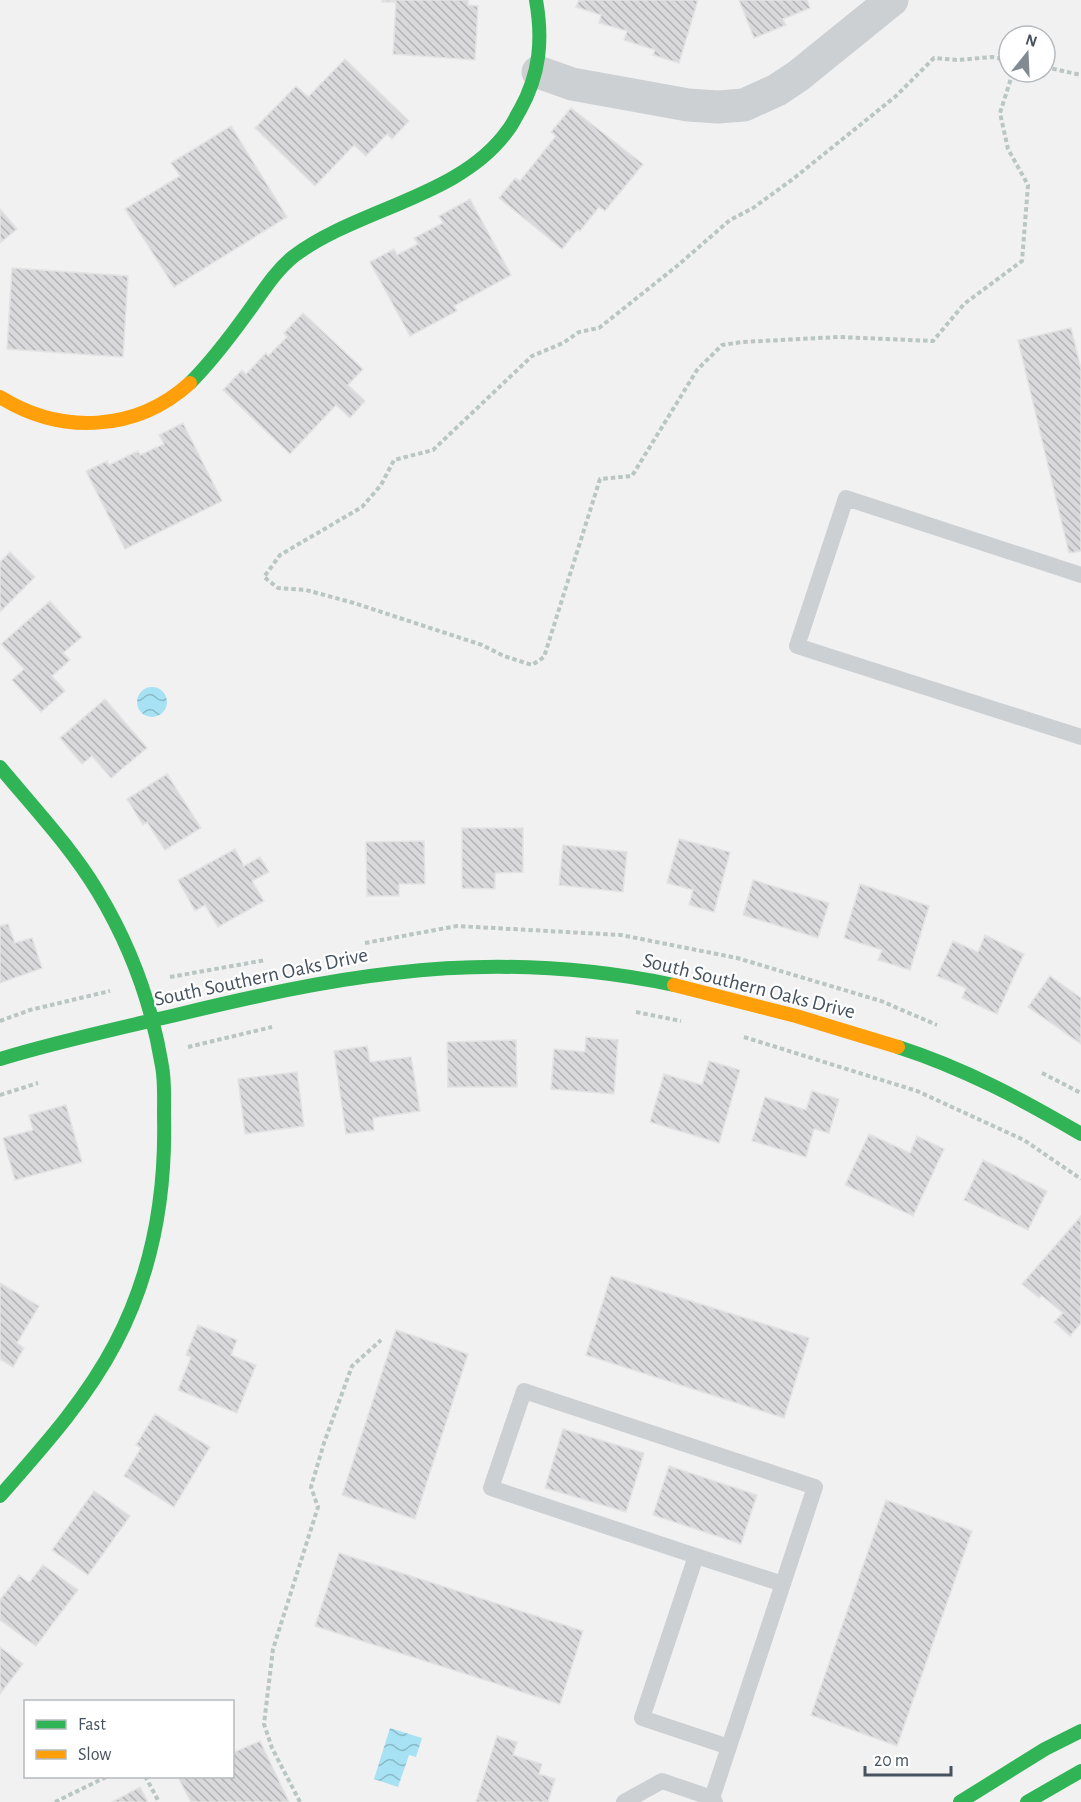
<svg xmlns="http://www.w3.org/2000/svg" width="1081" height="1802" viewBox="0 0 1081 1802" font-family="'Alegreya Sans',sans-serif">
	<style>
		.water { fill: url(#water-waves) }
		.building { fill: url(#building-back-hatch); stroke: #e3e3e4; stroke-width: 1.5 }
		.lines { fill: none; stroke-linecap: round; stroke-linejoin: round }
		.path { stroke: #b9c6c3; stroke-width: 4; stroke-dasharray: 4.5 3; stroke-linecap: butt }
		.lane { stroke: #cdd0d2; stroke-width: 16 }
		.street { stroke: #cdd0d2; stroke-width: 33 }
		.fast { stroke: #30b455; stroke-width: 14 }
		.slow { stroke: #ff9f0a; stroke-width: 14 }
		.labels { text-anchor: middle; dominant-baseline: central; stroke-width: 4.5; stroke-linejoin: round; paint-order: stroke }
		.street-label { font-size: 21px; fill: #46535f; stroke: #fff }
	</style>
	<defs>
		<pattern id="water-waves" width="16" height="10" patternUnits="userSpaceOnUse" patternTransform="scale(1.5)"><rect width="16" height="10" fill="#a6e2f3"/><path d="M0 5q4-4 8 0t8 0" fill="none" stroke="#89bac8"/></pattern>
		<pattern id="building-back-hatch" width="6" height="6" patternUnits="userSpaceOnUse" patternTransform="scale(1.5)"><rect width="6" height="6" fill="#d9d9db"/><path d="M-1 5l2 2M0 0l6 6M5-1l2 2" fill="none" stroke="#b2b3b5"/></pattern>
	</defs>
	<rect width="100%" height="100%" fill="#f2f1f1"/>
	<path class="water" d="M137 702a15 15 0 1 1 30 0a15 15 0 1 1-30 0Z
		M 390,1728 L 422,1738 L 416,1757 L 409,1755 L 398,1787 L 374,1779 Z"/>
	<path class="building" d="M 382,0 L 468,0 L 468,5 L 478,6 L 475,60 L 393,54 L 396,2 L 382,2 Z
		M 579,0 L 698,0 L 679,63 L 653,55 L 655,50 L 624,40 L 627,31 L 599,23 L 601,15 L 576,7 Z
		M 739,0 L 807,0 L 810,8 L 783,19 L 786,25 L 754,38 Z
		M 345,59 L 409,121 L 392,139 L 387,134 L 366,156 L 354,145 L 315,186 L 255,128 L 296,86 L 308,97 Z
		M 571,108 L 643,164 L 605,211 L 599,207 L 580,231 L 578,229 L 562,249 L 499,198 L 515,178 L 520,181 L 556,136 L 551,132 Z
		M 231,126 L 287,217 L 174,287 L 125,209 L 180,176 L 171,163 Z
		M 470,199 L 511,275 L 454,306 L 457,311 L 410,336 L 370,262 L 394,249 L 397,255 L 418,244 L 414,238 L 443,223 L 439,216 Z
		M 0,209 L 17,229 L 0,243 Z
		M 12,268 L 128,276 L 123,357 L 7,349 Z
		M 303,313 L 363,369 L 348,385 L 365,401 L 350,418 L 336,405 L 290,454 L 223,390 L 242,370 L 246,374 L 266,353 L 268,356 L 287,337 L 284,333 Z
		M 1071,328 L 1081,369 L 1081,551 L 1069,553 L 1018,340 Z
		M 183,423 L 222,501 L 125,549 L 86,471 L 107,461 L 109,465 L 138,451 L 140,455 L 164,444 L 159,435 Z
		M 10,552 L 35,577 L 0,612 L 0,562 Z
		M 50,601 L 82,637 L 63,653 L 70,660 L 52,676 L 65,691 L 41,712 L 12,680 L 24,669 L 1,644 Z
		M 105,699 L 147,748 L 111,778 L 92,756 L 82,764 L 60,738 Z
		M 167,774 L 201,828 L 165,850 L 147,822 L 143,825 L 127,799 Z
		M 462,828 L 523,828 L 523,872 L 495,873 L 495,889 L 462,888 Z
		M 679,839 L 730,852 L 714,912 L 689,905 L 693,890 L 667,883 Z
		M 424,841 L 425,884 L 399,884 L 399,896 L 367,896 L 366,842 Z
		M 563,845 L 627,852 L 623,892 L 559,885 Z
		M 235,849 L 244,866 L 260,857 L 269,872 L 252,881 L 264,901 L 218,927 L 205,905 L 195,911 L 178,880 Z
		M 753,880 L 829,903 L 818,938 L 743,915 Z
		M 860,884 L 929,906 L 910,970 L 878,960 L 882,950 L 844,938 Z
		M 8,924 L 15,943 L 32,938 L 42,968 L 0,983 L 0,926 Z
		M 985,935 L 1024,954 L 997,1014 L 962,998 L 966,988 L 937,976 L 953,941 L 978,952 Z
		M 1050,976 L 1081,998 L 1081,1044 L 1028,1007 Z
		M 586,1037 L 618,1040 L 614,1094 L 551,1089 L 554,1049 L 585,1052 Z
		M 516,1040 L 517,1087 L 448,1087 L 447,1042 Z
		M 367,1046 L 370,1062 L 411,1057 L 420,1111 L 373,1118 L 374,1130 L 346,1134 L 334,1051 Z
		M 709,1061 L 740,1070 L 719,1143 L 650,1122 L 664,1074 L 702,1085 Z
		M 297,1072 L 304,1126 L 245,1134 L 238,1079 Z
		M 812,1091 L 839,1099 L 829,1133 L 814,1129 L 806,1157 L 752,1141 L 765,1097 L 806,1110 Z
		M 66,1105 L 82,1162 L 15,1180 L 3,1138 L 33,1130 L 29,1115 Z
		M 869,1134 L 910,1153 L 917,1136 L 944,1149 L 913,1216 L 845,1185 Z
		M 983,1160 L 1047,1191 L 1028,1230 L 964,1200 Z
		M 1081,1216 L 1081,1323 L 1070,1336 L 1054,1322 L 1063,1313 L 1041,1295 L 1039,1298 L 1022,1284 Z
		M 611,1276 L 809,1338 L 784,1418 L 586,1355 Z
		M 0,1283 L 39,1306 L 17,1343 L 24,1348 L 13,1367 L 0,1359 Z
		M 198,1325 L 237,1340 L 231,1355 L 256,1365 L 237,1413 L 178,1390 L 191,1357 L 186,1355 Z
		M 396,1330 L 468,1354 L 415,1519 L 342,1495 Z
		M 155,1414 L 210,1447 L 174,1507 L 124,1476 L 141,1448 L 136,1445 Z
		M 563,1429 L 644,1453 L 626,1512 L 545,1488 Z
		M 669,1466 L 757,1495 L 741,1544 L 653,1515 Z
		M 94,1491 L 130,1516 L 88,1575 L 52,1550 Z
		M 886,1500 L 972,1531 L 897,1746 L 811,1715 Z
		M 339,1553 L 583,1631 L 560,1704 L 315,1626 Z
		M 43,1565 L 78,1590 L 36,1646 L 0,1620 L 0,1600 L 19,1575 L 29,1583 Z
		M 0,1647 L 23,1664 L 0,1694 Z
		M 497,1736 L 517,1742 L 513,1755 L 542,1764 L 539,1774 L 555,1779 L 548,1802 L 476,1802 Z
		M 260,1741 L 289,1802 L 191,1802 L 179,1779 L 184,1776 L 232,1776 L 232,1753 Z
		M 140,1787 L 148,1802 L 112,1802 Z"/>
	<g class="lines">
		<path class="path" d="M 1009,60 L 992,57 L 958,60 L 934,58 L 896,96 L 793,179 L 753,208 L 730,220 L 677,266 L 599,328 L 579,332 L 563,343 L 532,356 L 433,450 L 394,460 L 381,485 L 362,507 L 280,555 L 264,577 L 278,588 L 306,590 L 354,603 L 482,645 L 504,656 L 532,665 L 544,657 L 600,479 L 632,476 L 697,370 L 722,345 L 742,342 L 839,337 L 933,341 L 964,304 L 1022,261 L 1028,185 L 1008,149 L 1000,113 L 1013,72
			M 1045,67 L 1081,75
			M 365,943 L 457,926 L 621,935 L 737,958 L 881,1001 L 937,1025
			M 170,977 L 266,960
			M 636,1012 L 681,1021
			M 0,1021 L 30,1010 L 110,991
			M 744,1037 L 917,1091 L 1024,1140 L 1081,1179
			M 188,1047 L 272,1027
			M 1042,1073 L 1081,1093
			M 0,1095 L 38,1083
			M 145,1776 L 159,1802
			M 55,1802 L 108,1776
			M 300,1802 L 272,1748 L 264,1724 L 273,1649 L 318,1507 L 311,1487 L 324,1443 L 352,1366 L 381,1340"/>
		<path class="lane" d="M 1081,575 L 846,498 L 797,646 L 1081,737
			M 696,1556 L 491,1488 L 524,1391 L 815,1487 L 712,1798
			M 729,1747 L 642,1718 L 696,1556 L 783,1584
			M 624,1802 L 662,1781 L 712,1798 L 715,1802"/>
		<path class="street" d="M 538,72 L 572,84 L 688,105 L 718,107 L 744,105 L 777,90 L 798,76 L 892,0"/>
		<path class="fast" d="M 190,383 C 212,361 230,337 248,312 C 262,293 275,271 294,256 C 358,208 461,197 508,130 C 513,124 516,116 520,110 C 540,74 543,40 536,0
			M 0,767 C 34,808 71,847 98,892 C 130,945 152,1005 162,1066 C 165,1082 164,1099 164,1116 C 166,1195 152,1274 115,1344 C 85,1401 42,1448 0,1496
			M 898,1047 C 963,1068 1022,1099 1081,1134
			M 0,1059 C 59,1041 120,1028 180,1014 C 251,997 322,981 394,973 C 487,962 583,966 674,985
			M 960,1802 L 1045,1749 L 1081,1731
			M 1027,1802 L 1081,1771"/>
		<path class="slow" d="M 0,397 C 61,435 136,432 190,383
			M 674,985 L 796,1016 L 898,1047"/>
	</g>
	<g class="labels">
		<g class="street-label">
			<text transform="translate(261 977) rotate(-12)">South Southern Oaks Drive</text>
			<text transform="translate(749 986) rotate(14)">South Southern Oaks Drive</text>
		</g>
	</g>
	<rect x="24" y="1700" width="210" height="78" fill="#ffffff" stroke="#b5babf" stroke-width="1.5"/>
	<rect x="36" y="1720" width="30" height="9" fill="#30b455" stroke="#b5babf" stroke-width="1.5"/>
	<text x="78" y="1730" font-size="18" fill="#46535f">Fast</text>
	<rect x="36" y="1750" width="30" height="9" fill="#ff9f0a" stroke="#b5babf" stroke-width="1.5"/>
	<text x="78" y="1760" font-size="18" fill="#46535f">Slow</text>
	<g transform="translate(1027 54) rotate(18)"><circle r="28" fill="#ffffff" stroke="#b5babf" stroke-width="1.5"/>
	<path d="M0-4.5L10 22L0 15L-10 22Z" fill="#828a92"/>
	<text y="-9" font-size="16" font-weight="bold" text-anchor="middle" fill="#46535f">N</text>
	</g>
	<path d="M865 1766v9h86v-9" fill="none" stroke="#46535f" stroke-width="3"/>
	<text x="874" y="1766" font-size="18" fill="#46535f" stroke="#ffffff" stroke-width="4.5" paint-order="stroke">20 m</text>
</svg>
